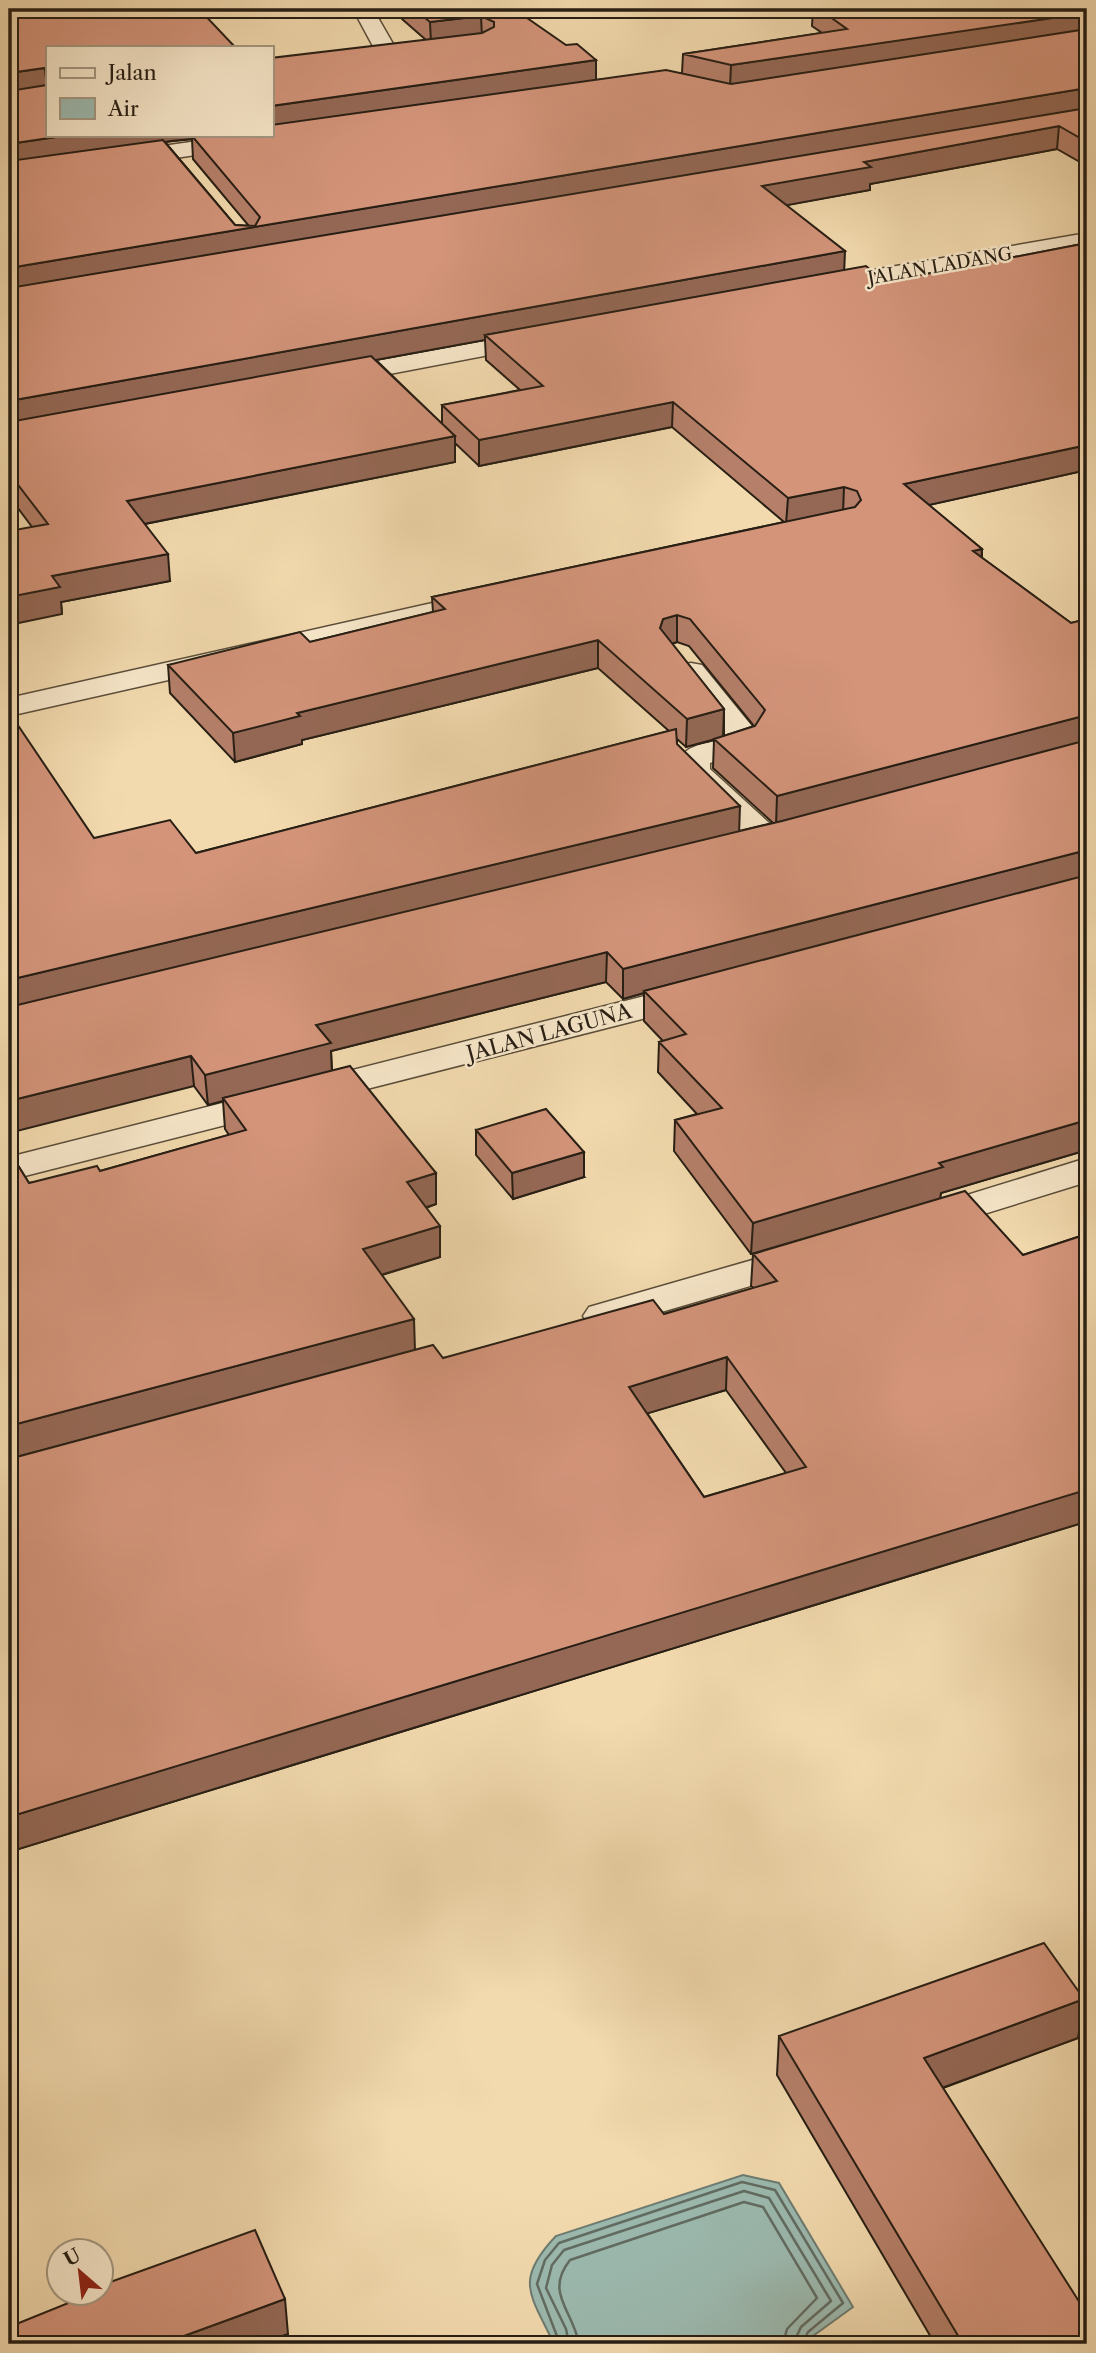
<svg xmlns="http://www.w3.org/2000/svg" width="1096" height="2353" viewBox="0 0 1096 2353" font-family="'Libre Caslon Text',serif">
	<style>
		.water { fill: #9cbab0; stroke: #6d7c72; stroke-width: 2 }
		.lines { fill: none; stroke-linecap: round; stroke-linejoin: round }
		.shore { stroke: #626c62; stroke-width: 2.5 }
		.minor-casing { stroke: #5a4d3a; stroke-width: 3 }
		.minor { fill: #f7e7ca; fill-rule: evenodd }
		.wall { fill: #b57f69; stroke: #271e14; stroke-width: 2; fill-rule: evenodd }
		.shaded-wall { fill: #946855; stroke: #271e14; stroke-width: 2 }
		.building { fill: #d3947a; stroke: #271e14; stroke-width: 2; fill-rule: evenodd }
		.labels { text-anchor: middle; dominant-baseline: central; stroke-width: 5; stroke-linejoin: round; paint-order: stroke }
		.far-street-label { font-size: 18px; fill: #271e14; stroke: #f7e7ca }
		.street-label { font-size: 21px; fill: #271e14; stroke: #f7e7ca }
	</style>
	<rect width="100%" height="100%" fill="#f2daae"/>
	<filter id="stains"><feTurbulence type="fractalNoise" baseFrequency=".00286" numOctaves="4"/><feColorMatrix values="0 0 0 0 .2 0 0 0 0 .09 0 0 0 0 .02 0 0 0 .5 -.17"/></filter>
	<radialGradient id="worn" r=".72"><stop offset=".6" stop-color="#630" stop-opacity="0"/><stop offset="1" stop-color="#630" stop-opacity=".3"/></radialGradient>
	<path class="water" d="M 743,2175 L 779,2183 L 853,2307 L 813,2336 L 807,2344 L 554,2344 C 531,2295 513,2281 556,2236 Z"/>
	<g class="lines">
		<path class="shore" d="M 560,2344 L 537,2284 L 545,2260 L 559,2243 L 742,2182 L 775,2190 L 843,2303 L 808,2332 L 802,2344
			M 569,2344 L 566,2329 L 546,2288 L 552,2265 L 564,2250 L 744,2191 L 769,2198 L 831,2301 L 801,2327 L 793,2344
			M 579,2344 C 573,2310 544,2293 570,2260 L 744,2202 L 763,2207 L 817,2298 L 787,2329 L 783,2344"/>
		<defs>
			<path id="minor" d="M 353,9 L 373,9 L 400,56 L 397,61 L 381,61 Z
				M 240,135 L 252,136 L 255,141 L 244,148 L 120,166 L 112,164 L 108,159 L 112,154 L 120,152 Z
				M 1087,233 L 1087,247 L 827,292 L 818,290 L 815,285 L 818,280 L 827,278 Z
				M 537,331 L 546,334 L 550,339 L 546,344 L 332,385 L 323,383 L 319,377 L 323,371 L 332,369 Z
				M 468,595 L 479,598 L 483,604 L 479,610 L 9,716 L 9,698 Z
				M 691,663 L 702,665 L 759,735 L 762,743 L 757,750 L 710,763 L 710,769 L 780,833 L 785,840 L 780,847 L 768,850 L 756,847 L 678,771 C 678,743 705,745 728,738 L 676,672 L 680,665 Z
				M 696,983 L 709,986 L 714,994 L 709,1002 L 9,1180 L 9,1157 Z
				M 1087,1158 L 1087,1182 L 929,1231 L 915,1227 L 909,1219 L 915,1211 Z
				M 801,1246 L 815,1249 L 821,1258 L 815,1267 L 603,1329 L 589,1325 L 583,1316 L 589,1307 Z"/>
		</defs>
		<use href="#minor" class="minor-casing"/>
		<use href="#minor" class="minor"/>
	</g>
	<path class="wall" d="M 9,9 L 199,9 L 47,135 L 426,40 L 402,19 L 401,9 L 514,9 L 596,80 L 682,73 L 683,54 L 822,33 L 812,26 L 813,9 L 1087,9 L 1087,166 L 1057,149 L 870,184 L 870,190 L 786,205 L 844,270 L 885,282 L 1087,243 L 1087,470 L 928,505 L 982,549 L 982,558 L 1071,623 L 1087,619 L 1087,1150 L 941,1193 L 940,1198 L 1023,1255 L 1087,1234 L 1087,1514 L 1083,1515 L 1082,1523 L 9,1852 L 9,1151 L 29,1183 L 100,1171 L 229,1135 L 225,1129 L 223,1101 L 208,1105 L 194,1086 L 94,838 L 196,853 L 669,731 L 598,668 L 302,740 L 302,744 L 235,762 L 170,693 L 168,665 L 310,642 L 433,612 L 432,597 L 784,522 L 672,427 L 479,466 L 455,443 L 455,462 L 145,524 L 170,581 L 61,602 L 62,614 L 32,527 L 9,496 ZM 192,139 L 193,159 L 249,226 L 235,225 L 165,142 ZM 485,340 L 486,360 L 520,390 L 442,405 L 442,424 L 376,360 ZM 677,642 L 689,646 L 754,726 L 724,736 L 724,709 L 672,644 ZM 677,739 L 686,747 L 714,740 L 713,768 L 773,823 L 739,831 L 677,744 ZM 606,982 L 623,999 L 644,993 L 644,1021 L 663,1041 L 659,1042 L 658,1072 L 697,1114 L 675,1120 L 674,1151 L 751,1254 L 753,1254 L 751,1286 L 754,1288 L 664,1314 L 443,1358 L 415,1350 L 382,1275 L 440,1257 L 426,1208 L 436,1204 L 436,1173 L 332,1071 L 331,1051 ZM 726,1390 L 786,1473 L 704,1497 L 647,1413 Z
		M 476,1130 L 584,1177 L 513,1199 L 476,1155 Z
		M 779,2036 L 1078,2038 L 943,2088 L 1087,2344 L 935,2344 L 777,2075 Z"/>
	<path class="shaded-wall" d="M 1087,12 L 1085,33 L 730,87 L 731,65 Z
		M 481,16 L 482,37 L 431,43 L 430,22 Z
		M 596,60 L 596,82 L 271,128 L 271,106 Z
		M 45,68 L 47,90 L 9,95 L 9,73 Z
		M 1087,88 L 1087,110 L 9,293 L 9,268 Z
		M 1059,126 L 1057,149 L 870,184 L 870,190 L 761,210 L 762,186 L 864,162 Z
		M 69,135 L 244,135 L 192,136 L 192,139 L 171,141 L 9,168 L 9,144 Z
		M 845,251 L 844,275 L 485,335 L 485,340 L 9,427 L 9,401 Z
		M 673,402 L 672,427 L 479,466 L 479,440 Z
		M 455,436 L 455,462 L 129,527 L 127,501 Z
		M 1087,445 L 1087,470 L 902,511 L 904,484 Z
		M 844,487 L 843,513 L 786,524 L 788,498 Z
		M 982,549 L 980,576 L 973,551 Z
		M 168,554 L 170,581 L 61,602 L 62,614 L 9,625 L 9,597 L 52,576 Z
		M 677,615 L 677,642 L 663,647 L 660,628 L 663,619 Z
		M 598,640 L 598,668 L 302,740 L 302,744 L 235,762 L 233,733 L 297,713 Z
		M 724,709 L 723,737 L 686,747 L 687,719 Z
		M 1087,715 L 1086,742 L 776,825 L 777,796 Z
		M 740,806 L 739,835 L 9,1011 L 9,980 Z
		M 1087,850 L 1086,878 L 644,991 L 644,993 L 623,999 L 623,969 Z
		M 607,952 L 606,982 L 331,1051 L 332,1074 L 223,1098 L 223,1101 L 208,1105 L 205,1075 L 316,1025 Z
		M 191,1056 L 194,1086 L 9,1133 L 9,1101 Z
		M 1087,1120 L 1087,1150 L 941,1193 L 940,1199 L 751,1254 L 753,1223 L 939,1163 Z
		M 584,1152 L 584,1177 L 513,1199 L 512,1173 Z
		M 436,1173 L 436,1204 L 408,1213 L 407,1182 Z
		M 440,1226 L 440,1257 L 364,1280 L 363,1249 Z
		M 414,1319 L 415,1351 L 9,1459 L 9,1426 Z
		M 727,1357 L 726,1390 L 629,1419 L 629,1387 Z
		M 1087,1483 L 1087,1514 L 1083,1515 L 1082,1523 L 9,1852 L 9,1817 Z
		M 1084,1999 L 1078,2038 L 920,2096 L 924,2058 Z
		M 285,2299 L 288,2334 L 259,2344 L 162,2344 Z"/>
	<path class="building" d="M 9,9 L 199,9 L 235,47 L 47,47 L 47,83 L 45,68 L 9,73 Z
		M 414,9 L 514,9 L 566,45 L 577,44 L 596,60 L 271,106 L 271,58 L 482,33 L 494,27 L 494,22 L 481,16 L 430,22 Z
		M 819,9 L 1087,9 L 1087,13 L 731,65 L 683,54 L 847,29 Z
		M 1087,29 L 1087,88 L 9,268 L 9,208 L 15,207 L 9,200 L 9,161 L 163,140 L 235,225 L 255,226 L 260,217 L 192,136 L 202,135 L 271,135 L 271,125 L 666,70 L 731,84 Z
		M 47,85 L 47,135 L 69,135 L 9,144 L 9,91 Z
		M 1087,108 L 1087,142 L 1059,126 L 864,162 L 871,167 L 762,186 L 845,251 L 9,401 L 9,288 Z
		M 1087,243 L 1087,445 L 904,484 L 982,549 L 973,551 L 1071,623 L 1087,619 L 1087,715 L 777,796 L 714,739 L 755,726 L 765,710 L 690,619 L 677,615 L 663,619 L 660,628 L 724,709 L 687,719 L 598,640 L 297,713 L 300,716 L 233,733 L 168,665 L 300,632 L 310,642 L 445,609 L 432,597 L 855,507 L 861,500 L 857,491 L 844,487 L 788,498 L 673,402 L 479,440 L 442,405 L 543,386 L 485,335 L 866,266 L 885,282 Z
		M 371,356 L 455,436 L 127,501 L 168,554 L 52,576 L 60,587 L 9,597 L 9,531 L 48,524 L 9,473 L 9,422 Z
		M 9,712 L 94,838 L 170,820 L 196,853 L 676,729 L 677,744 L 740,806 L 9,980 Z
		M 1087,740 L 1087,850 L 623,969 L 607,952 L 316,1025 L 331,1043 L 205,1075 L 191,1056 L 9,1101 L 9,1007 L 782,821 Z
		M 1087,875 L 1087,1120 L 939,1163 L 943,1167 L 753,1223 L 675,1120 L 722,1108 L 659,1042 L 686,1034 L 644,991 Z
		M 350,1066 L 436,1173 L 407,1182 L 440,1226 L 363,1249 L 414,1319 L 9,1426 L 9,1151 L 29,1183 L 97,1166 L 100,1171 L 246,1130 L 223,1098 Z
		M 546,1109 L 584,1152 L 512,1173 L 476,1130 Z
		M 965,1191 L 1023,1255 L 1087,1234 L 1087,1483 L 1082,1485 L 1086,1490 L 9,1817 L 9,1459 L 433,1345 L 443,1358 L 653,1300 L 664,1314 L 777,1281 L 753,1254 ZM 727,1357 L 806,1467 L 704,1497 L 629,1387 Z
		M 1044,1943 L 1084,1999 L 924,2058 L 1087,2314 L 1087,2344 L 963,2344 L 779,2036 Z
		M 255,2230 L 285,2299 L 162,2344 L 9,2344 L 9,2327 L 93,2293 L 102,2293 L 102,2285 Z"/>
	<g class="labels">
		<g class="far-street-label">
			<text transform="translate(940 266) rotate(-10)">JALAN LADANG</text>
		</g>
		<g class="street-label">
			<text transform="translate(549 1032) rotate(-15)">JALAN LAGUNA</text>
		</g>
	</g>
	<rect width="1096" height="2353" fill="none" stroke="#f2daae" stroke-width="35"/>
	<rect x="10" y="10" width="1075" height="2332" fill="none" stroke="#271e14" stroke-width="3.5"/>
	<rect x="18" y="18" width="1061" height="2318" fill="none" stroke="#271e14" stroke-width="2"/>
	<rect x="46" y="46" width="228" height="91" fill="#f7e7ca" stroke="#a49781" stroke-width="2"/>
	<rect x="60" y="68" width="35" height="10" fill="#f7e7ca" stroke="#a49781" stroke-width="2"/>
	<text x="108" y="80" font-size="21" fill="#271e14">Jalan</text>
	<rect x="60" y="98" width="35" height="21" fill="#9cbab0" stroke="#a49781" stroke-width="2"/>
	<text x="108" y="116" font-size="21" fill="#271e14">Air</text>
	<g transform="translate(80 2272) rotate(332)"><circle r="33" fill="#f7e7ca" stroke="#a49781" stroke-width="2"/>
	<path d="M0-5L12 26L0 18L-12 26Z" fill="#8f2418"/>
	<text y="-10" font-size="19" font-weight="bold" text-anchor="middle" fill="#271e14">U</text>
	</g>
	<rect width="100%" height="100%" filter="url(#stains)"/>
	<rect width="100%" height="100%" fill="url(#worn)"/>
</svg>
